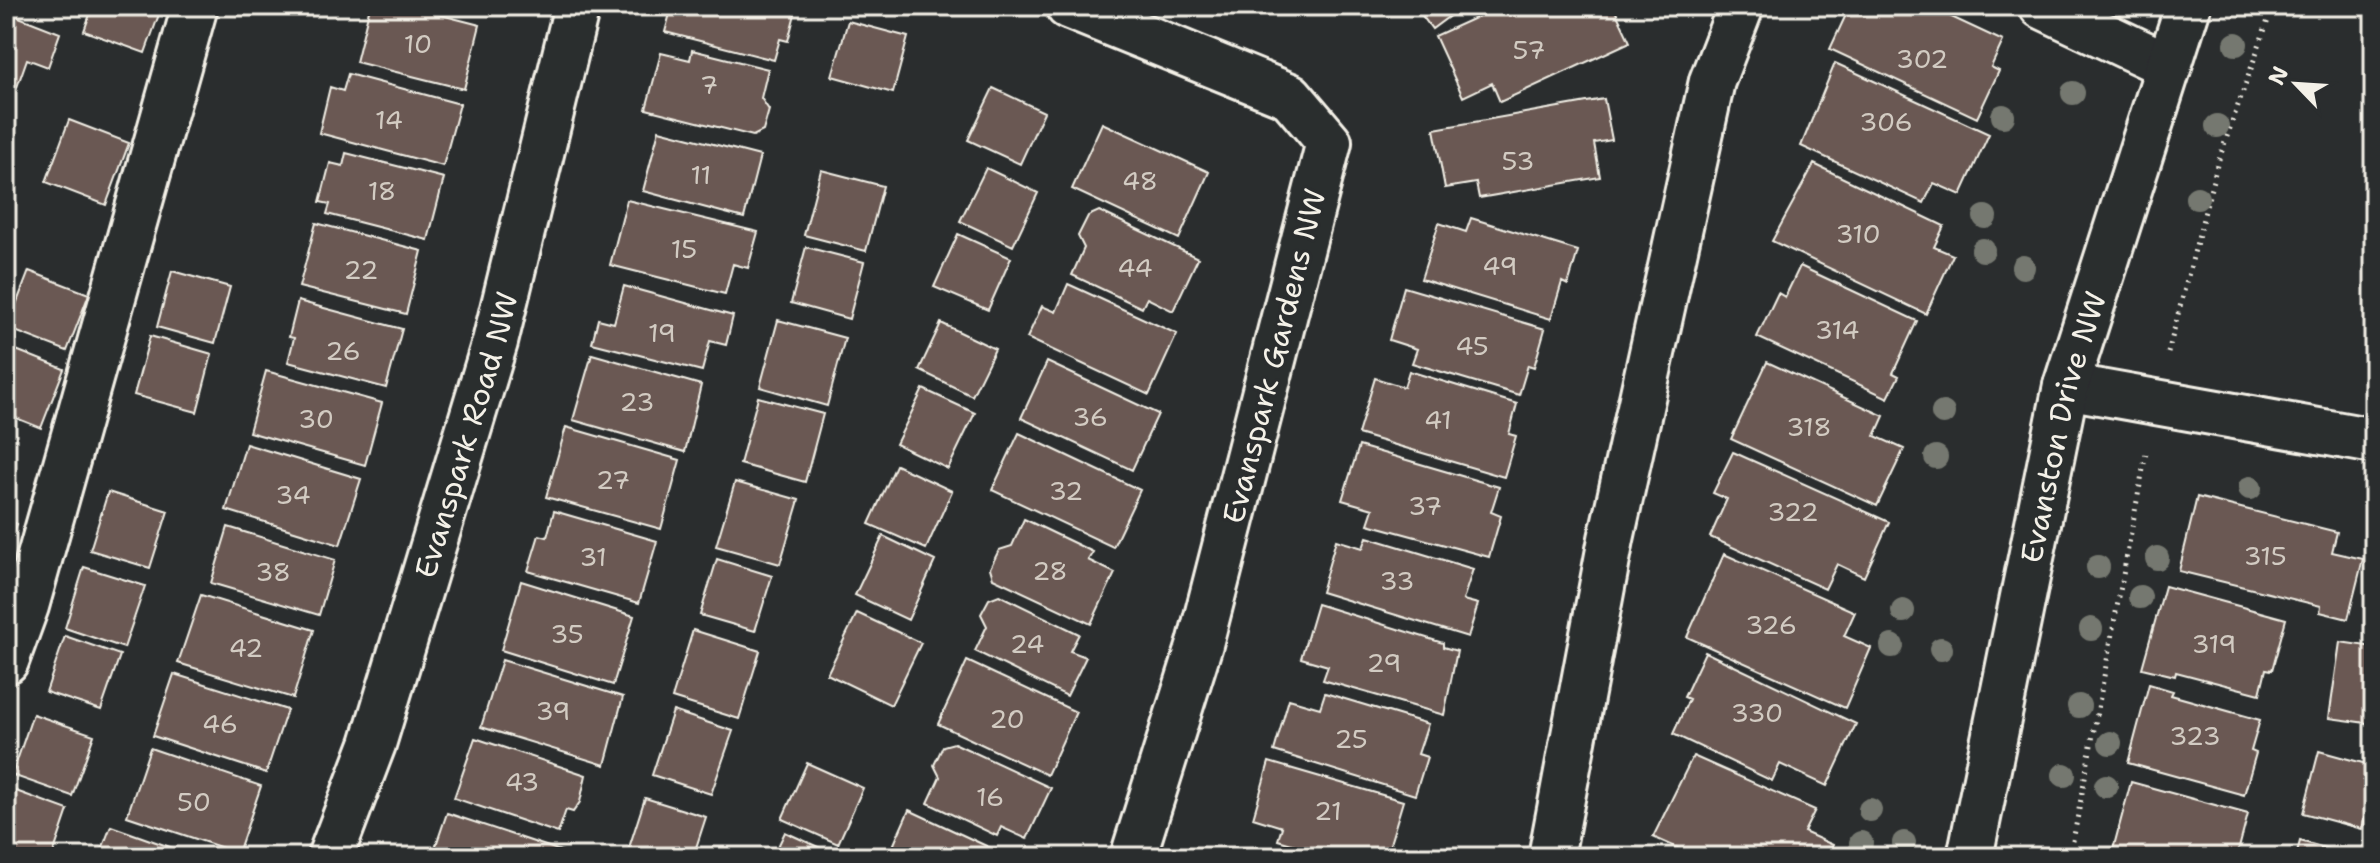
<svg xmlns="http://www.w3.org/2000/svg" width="2380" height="863" viewBox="0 0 2380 863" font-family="'Shantell Sans',sans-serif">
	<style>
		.building { fill: #6a5952; stroke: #f4f1e8; stroke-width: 2 }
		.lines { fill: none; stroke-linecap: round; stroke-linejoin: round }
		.minor-casing { stroke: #f4f1e8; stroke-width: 50 }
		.path { stroke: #f4f1e8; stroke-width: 5; stroke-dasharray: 2 6; stroke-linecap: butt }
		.minor { stroke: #2a2d2e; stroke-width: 44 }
		.tree { fill: #74786f }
		.labels { text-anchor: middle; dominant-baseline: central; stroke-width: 6; stroke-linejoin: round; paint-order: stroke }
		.number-label { font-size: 26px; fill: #d2cbc2 }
		.street-label { font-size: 30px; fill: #f4f1e8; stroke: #2a2d2e }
	</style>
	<rect width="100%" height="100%" fill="#2a2d2e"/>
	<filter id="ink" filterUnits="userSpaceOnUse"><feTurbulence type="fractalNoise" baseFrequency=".0125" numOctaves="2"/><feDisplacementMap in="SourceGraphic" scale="16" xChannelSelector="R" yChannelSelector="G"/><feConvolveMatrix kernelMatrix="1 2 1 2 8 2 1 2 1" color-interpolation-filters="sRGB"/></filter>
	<g filter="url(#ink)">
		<path class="building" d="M 93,6 L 162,6 L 145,53 L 84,31 Z
			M 370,6 L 406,6 L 480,25 L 464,89 L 356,62 Z
			M 672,6 L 797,6 L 788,41 L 780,39 L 774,60 L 665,32 Z
			M 1415,6 L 1463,6 L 1432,29 Z
			M 1501,6 L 1613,6 L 1630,42 L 1500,102 L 1492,83 L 1463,97 L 1435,36 Z
			M 1850,6 L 1928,6 L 2003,41 L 1991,67 L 1999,71 L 1977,118 L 1830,49 Z
			M 6,12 L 60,33 L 48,67 L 27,59 L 16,90 L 6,86 Z
			M 848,21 L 908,37 L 893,93 L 832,76 Z
			M 692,50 L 768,69 L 761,98 L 769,110 L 763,131 L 753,136 L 646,109 L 661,53 L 690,60 Z
			M 1835,63 L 1989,134 L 1961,195 L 1934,183 L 1924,203 L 1801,146 Z
			M 348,74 L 460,104 L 443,166 L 319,133 L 330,87 L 343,91 Z
			M 993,88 L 1044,112 L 1020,164 L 968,140 Z
			M 1604,99 L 1612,140 L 1594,143 L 1600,177 L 1479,198 L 1476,183 L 1445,188 L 1434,129 Z
			M 69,120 L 129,143 L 106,205 L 46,182 Z
			M 1102,123 L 1209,172 L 1179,239 L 1072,189 Z
			M 659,130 L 760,156 L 744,218 L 643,191 Z
			M 346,153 L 444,178 L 428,240 L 327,214 L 330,204 L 320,202 L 330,163 L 343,166 Z
			M 1814,164 L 1944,226 L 1934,247 L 1953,255 L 1926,314 L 1772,241 Z
			M 986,168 L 1038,193 L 1013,246 L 960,221 Z
			M 821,170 L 883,186 L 866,251 L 804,235 Z
			M 627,200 L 758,232 L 748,268 L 733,264 L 725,294 L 610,265 Z
			M 1099,211 L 1198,258 L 1173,311 L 1147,298 L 1142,308 L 1072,275 L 1084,248 L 1078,236 L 1088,216 Z
			M 1471,218 L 1578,251 L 1568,285 L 1562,282 L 1551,319 L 1421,279 L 1439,223 L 1466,232 Z
			M 316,223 L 422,251 L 406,314 L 299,287 Z
			M 958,234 L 1011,258 L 988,310 L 934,287 Z
			M 806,247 L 864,262 L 849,319 L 791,303 Z
			M 1800,266 L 1917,321 L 1893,373 L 1899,376 L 1888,398 L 1757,337 L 1778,293 L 1785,297 Z
			M 29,271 L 89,294 L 67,351 L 7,328 Z
			M 172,271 L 230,287 L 215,343 L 157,327 Z
			M 1068,284 L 1177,334 L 1149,395 L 1027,338 L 1042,306 L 1056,312 Z
			M 624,286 L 733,316 L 726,345 L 710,341 L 702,371 L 592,343 L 598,319 L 614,323 Z
			M 1404,287 L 1545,329 L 1534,367 L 1528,365 L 1519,395 L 1412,363 L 1417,349 L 1389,340 Z
			M 298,301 L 402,329 L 386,388 L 288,362 L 294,338 L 289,337 Z
			M 778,320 L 845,338 L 827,406 L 760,387 Z
			M 941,323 L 995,349 L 972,396 L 919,370 Z
			M 150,336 L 212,354 L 197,412 L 134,395 Z
			M 6,346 L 64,369 L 41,428 L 6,414 Z
			M 592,354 L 701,385 L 685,452 L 573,420 Z
			M 1047,362 L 1158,414 L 1132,470 L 1021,418 Z
			M 1767,362 L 1884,416 L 1875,436 L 1904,449 L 1877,506 L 1731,439 Z
			M 266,371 L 382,403 L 365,465 L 249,432 Z
			M 1409,371 L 1517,404 L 1509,434 L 1516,436 L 1504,477 L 1358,434 L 1375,378 L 1404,387 Z
			M 923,389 L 975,413 L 948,469 L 896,444 Z
			M 758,397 L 823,414 L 805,482 L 740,464 Z
			M 566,427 L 680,460 L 661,529 L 546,497 Z
			M 1019,433 L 1140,490 L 1113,547 L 992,490 Z
			M 246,444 L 361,479 L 340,545 L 226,510 Z
			M 1359,446 L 1499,487 L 1491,512 L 1501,516 L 1489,557 L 1368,524 L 1373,509 L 1342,500 Z
			M 1733,452 L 1889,522 L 1864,577 L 1837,564 L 1825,589 L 1710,537 L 1727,499 L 1713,493 Z
			M 896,465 L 952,491 L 926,549 L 869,524 Z
			M 735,482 L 799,500 L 780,564 L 716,546 Z
			M 108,492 L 168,511 L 150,568 L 90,550 Z
			M 2197,497 L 2337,532 L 2332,552 L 2363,559 L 2348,619 L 2320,612 L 2321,606 L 2179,571 Z
			M 554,511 L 657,541 L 639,603 L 528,571 L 539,535 L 547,537 Z
			M 6,519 L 17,524 L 6,552 Z
			M 1024,519 L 1093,552 L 1088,560 L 1115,573 L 1091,624 L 993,578 L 990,568 L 999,550 L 1012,546 Z
			M 228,527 L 335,560 L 319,615 L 211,583 Z
			M 883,536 L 935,561 L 908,620 L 855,595 Z
			M 1367,537 L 1473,569 L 1463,600 L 1478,604 L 1468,637 L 1321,592 L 1336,540 L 1363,548 Z
			M 1724,554 L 1855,612 L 1844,636 L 1871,648 L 1845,708 L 1687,637 Z
			M 717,559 L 772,576 L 755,631 L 700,615 Z
			M 84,567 L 145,586 L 124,648 L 65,628 Z
			M 521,581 L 634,616 L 613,685 L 501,650 Z
			M 2165,586 L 2286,619 L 2272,670 L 2266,669 L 2260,694 L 2176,672 L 2175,676 L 2142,668 Z
			M 201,595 L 314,630 L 293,698 L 178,663 Z
			M 999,595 L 1079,634 L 1070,651 L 1086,657 L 1067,696 L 975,651 L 987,626 L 981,614 L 989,599 Z
			M 1317,604 L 1443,643 L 1443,647 L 1457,651 L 1444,715 L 1323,680 L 1328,666 L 1301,658 Z
			M 857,613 L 921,643 L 891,705 L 827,674 Z
			M 693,630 L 760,651 L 739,719 L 672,698 Z
			M 65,636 L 120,655 L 101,710 L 46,692 Z
			M 2340,642 L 2374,647 L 2374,724 L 2329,718 Z
			M 1705,652 L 1856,724 L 1827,786 L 1780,764 L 1772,781 L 1673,734 L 1689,699 L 1684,697 Z
			M 502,660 L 623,697 L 605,765 L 481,727 Z
			M 967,661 L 1076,712 L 1047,775 L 938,724 Z
			M 174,674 L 287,710 L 266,773 L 153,736 Z
			M 2149,684 L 2173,691 L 2171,695 L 2260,720 L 2251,751 L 2256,753 L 2244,795 L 2128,763 Z
			M 1325,693 L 1428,724 L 1418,754 L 1427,757 L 1415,795 L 1274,751 L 1289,699 L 1320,708 Z
			M 673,711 L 733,731 L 711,794 L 652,775 Z
			M 33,714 L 94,735 L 72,796 L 12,775 Z
			M 475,738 L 586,775 L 580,802 L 573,812 L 566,810 L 558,833 L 454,798 Z
			M 954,743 L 1051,788 L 1027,839 L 1001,827 L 997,836 L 928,803 L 940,777 L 934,765 L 943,746 Z
			M 150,748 L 261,786 L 238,853 L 127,816 Z
			M 2319,751 L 2374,766 L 2374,785 L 2362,829 L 2303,813 Z
			M 1693,756 L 1815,810 L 1804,832 L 1833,845 L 1827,857 L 1698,857 L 1653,837 Z
			M 1269,762 L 1403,801 L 1386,857 L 1337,857 L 1278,840 L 1282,827 L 1253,818 Z
			M 807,763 L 863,788 L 838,844 L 782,819 Z
			M 2131,782 L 2248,814 L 2238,852 L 2249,857 L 2111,857 Z
			M 16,791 L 68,810 L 52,857 L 26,857 L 6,850 L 6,818 Z
			M 645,798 L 706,817 L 693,857 L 626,857 Z
			M 909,810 L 1010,857 L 895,857 L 890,853 Z
			M 447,813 L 567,853 L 565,857 L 432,857 Z
			M 111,826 L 198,857 L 99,857 Z
			M 785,832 L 840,857 L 773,857 Z
			M 2300,841 L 2357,857 L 2296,857 Z"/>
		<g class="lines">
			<defs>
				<g id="minor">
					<path d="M 1068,6 L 1290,96 L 1329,142 L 1200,644 L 1133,857"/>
					<path d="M 2042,6 L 2167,65"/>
					<path d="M 2066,386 L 2374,441"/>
					<path d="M 6,661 L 26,606 L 195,6"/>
					<path id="s1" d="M 330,857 L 373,744 L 495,342 L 577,6"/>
					<path d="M 1551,857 L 1611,539 L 1712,81 L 1741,6"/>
					<path id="s2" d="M 1970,857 L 2066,386 L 2188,6"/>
				</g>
			</defs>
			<use href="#minor" class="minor-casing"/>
			<path class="path" d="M 2168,353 L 2217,165 L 2273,6
				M 2070,857 L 2146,453"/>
			<use href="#minor" class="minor"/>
		</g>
		<g class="tree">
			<circle cx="2236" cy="44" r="12"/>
			<circle cx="2073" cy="93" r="12"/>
			<circle cx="2003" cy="116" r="12"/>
			<circle cx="2217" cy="126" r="12"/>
			<circle cx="2197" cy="198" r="12"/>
			<circle cx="1985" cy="217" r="12"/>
			<circle cx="1983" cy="250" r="12"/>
			<circle cx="2023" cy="267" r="12"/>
			<circle cx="1943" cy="413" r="12"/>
			<circle cx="1936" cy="457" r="12"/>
			<circle cx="2250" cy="488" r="12"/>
			<circle cx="2157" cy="558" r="12"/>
			<circle cx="2098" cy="567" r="12"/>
			<circle cx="2140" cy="597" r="12"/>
			<circle cx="1903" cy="611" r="12"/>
			<circle cx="2091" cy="629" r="12"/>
			<circle cx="1892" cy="646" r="12"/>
			<circle cx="1941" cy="649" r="12"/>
			<circle cx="2079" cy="706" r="12"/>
			<circle cx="2110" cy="743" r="12"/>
			<circle cx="2064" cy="775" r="12"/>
			<circle cx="2106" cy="786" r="12"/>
			<circle cx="1870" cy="810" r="12"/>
			<circle cx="1861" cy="843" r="12"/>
			<circle cx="1904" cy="843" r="12"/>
		</g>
	</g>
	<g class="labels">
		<g class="number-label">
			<text x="418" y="43">10</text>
			<text x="1529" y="49">57</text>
			<text x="1922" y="58">302</text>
			<text x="709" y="84">7</text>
			<text x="389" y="119">14</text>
			<text x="1886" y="121">306</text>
			<text x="1518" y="160">53</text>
			<text x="701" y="174">11</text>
			<text x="1140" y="180">48</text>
			<text x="382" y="190">18</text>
			<text x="1858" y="233">310</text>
			<text x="684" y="248">15</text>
			<text x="1500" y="265">49</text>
			<text x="1135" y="267">44</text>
			<text x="361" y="269">22</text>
			<text x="1837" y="329">314</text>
			<text x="662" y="332">19</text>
			<text x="1472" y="345">45</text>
			<text x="343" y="350">26</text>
			<text x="637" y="401">23</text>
			<text x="1090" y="416">36</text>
			<text x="316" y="418">30</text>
			<text x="1438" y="419">41</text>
			<text x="1809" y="426">318</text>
			<text x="613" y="479">27</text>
			<text x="1066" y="490">32</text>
			<text x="293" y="494">34</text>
			<text x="1425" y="505">37</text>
			<text x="1793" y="511">322</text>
			<text x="2265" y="555">315</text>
			<text x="593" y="556">31</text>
			<text x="1050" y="570">28</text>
			<text x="273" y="571">38</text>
			<text x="1397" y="580">33</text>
			<text x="1771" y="624">326</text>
			<text x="567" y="633">35</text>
			<text x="1027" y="643">24</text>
			<text x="2214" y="643">319</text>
			<text x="246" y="647">42</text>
			<text x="1384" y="662">29</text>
			<text x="553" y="710">39</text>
			<text x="1757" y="712">330</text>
			<text x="1007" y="718">20</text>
			<text x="220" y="723">46</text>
			<text x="2195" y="735">323</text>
			<text x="1351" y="738">25</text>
			<text x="522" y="781">43</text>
			<text x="990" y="796">16</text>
			<text x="194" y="801">50</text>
			<text x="1328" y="810">21</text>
		</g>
		<g class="street-label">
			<text transform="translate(1274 356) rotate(-76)">Evanspark Gardens NW</text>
			<text stroke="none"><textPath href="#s2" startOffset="440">Evanston Drive NW</textPath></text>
			<text stroke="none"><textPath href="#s1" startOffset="444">Evanspark Road NW</textPath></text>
		</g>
	</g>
	<rect width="2380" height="863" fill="none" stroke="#2a2d2e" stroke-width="32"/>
	<rect x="16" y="16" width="2348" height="831" fill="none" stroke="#f4f1e8" stroke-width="3" filter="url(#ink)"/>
	<g transform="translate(2296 84) rotate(295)" stroke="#2a2d2e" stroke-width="6" paint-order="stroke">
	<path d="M0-6L14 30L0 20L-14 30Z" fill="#f4f1e8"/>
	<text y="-12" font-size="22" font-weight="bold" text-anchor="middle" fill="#f4f1e8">N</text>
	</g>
</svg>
